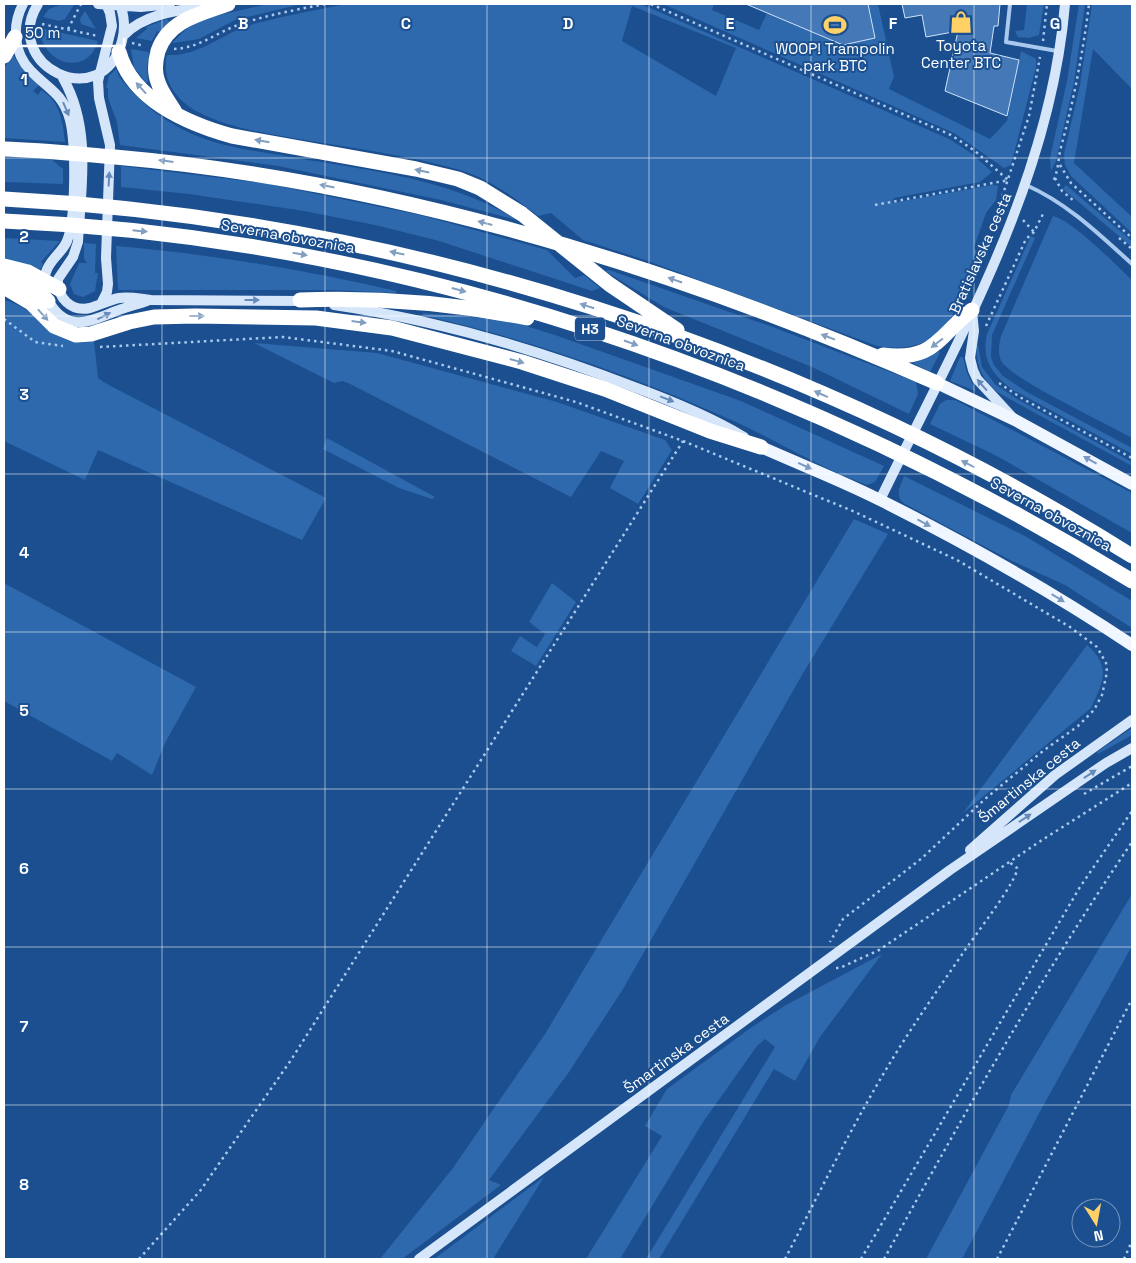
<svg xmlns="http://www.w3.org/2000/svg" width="1136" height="1263" viewBox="0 0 1136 1263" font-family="'Space Grotesk',sans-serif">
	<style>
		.green { fill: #2e69ad; fill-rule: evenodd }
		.building { fill: #4478b7; stroke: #cfe3fa }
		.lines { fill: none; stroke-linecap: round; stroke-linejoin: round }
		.path { stroke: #a9c9ee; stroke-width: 2.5; stroke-dasharray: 2.5 4; stroke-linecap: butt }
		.lane { stroke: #a9c9ee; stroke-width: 4 }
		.secondary { stroke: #d6e6fa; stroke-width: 10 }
		.primary { stroke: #f0f6ff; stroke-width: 12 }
		.highway { stroke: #fff; stroke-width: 15 }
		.oneway { fill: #829ec1 }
		.oneway2 { fill: #668bba }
		.oneway3 { fill: #7b9ac1 }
		.grid { fill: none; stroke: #fff; stroke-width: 1; stroke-opacity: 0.55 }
		.labels { text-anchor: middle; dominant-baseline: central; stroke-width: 4; stroke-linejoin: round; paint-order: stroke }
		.shield { fill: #1b4f8f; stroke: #bbcadd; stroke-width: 1 }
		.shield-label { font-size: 14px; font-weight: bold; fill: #fff }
		.poi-label { font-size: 15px; fill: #fff; stroke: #1b4f8f }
		.street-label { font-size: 15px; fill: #fff; stroke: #1b4f8f }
		.grid-label { font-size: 16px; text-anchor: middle; font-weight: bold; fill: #fff; stroke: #1b4f8f; stroke-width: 4; stroke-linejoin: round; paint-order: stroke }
	</style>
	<rect width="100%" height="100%" fill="#1b4f8f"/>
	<path class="green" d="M 63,4 L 74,5 L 65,19 L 59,21 L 43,17 L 49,9 Z
		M 269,4 L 301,4 L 235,20 L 199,39 L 172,43 L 186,29 L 185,26 L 210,17 Z
		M 345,4 L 641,4 L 949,139 L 971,153 L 992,172 L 980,182 L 894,198 L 892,203 L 993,185 L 998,186 L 996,200 L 986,213 L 974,247 L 979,257 C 956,309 946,357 877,346 L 648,261 L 583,240 L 551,213 L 538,216 C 514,197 490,179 460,170 C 407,155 352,148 299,139 C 264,133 228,128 196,111 C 175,99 161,79 167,55 C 198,57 222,34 250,25 C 281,16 314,11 345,4 ZM 632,6 L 736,48 L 716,96 L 622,41 Z
		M 663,4 L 714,4 L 712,10 L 759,30 L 767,13 L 843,45 L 875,38 L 868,4 L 878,4 L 894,77 L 889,89 L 990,139 L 1007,121 L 1021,51 L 1036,59 L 1036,67 L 1011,165 L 1004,168 L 954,133 Z
		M 1027,4 L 1044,4 L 1039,35 L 1029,38 L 1018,37 L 1015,31 L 1024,30 Z
		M 1079,4 L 1085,5 L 1074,82 L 1056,161 L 1051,171 L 1050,158 L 1067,81 Z
		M 1092,4 L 1132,4 L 1132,89 L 1093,49 L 1074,163 L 1132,217 L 1132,233 L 1071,176 L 1065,165 L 1064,154 L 1080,85 Z
		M 85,11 L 96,29 L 81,24 L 80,19 Z
		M 167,19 L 169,21 L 160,32 L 157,31 L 152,41 L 136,38 L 147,29 L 146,27 Z
		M 40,28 L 98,41 C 88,78 40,64 40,28 Z
		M 131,49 L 149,52 L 147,68 L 148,82 L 146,83 L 134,67 Z
		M 13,55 L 28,76 L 39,85 L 33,91 L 38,95 L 41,90 C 60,101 63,122 65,142 L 4,138 L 4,68 Z
		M 116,69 C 119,73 117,73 120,78 C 134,95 152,112 171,123 C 205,144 242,149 280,155 C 361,170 446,176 517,220 L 441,200 L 278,166 L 120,145 L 117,122 L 108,98 L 108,88 L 106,88 L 109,76 Z
		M 4,158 L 51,159 L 63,169 L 63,184 L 4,182 Z
		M 121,166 L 263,183 L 420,215 L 547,250 L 575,278 L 584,275 L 600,288 L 592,291 L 439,241 L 375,225 L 304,211 L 189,194 L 121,187 Z
		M 1066,185 L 1132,241 L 1132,247 L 1063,189 Z
		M 1053,216 C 1072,220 1116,265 1132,280 L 1132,438 C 1108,424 1013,380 1002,362 C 997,354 999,345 1001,336 Z
		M 1031,236 L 1035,238 L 992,335 L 991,357 L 994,365 L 1003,376 L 1027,392 L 1132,448 L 1132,454 L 1013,390 C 993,375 981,361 987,334 Z
		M 4,238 L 60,241 L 41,262 L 43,264 L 39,271 L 4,261 Z
		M 84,243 L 96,244 L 95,273 L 98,273 L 95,291 L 83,297 L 74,294 L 70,284 L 79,263 L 87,263 L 84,258 Z
		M 116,246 C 211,254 304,270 396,291 L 396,293 L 333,290 L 118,290 Z
		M 609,270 L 770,326 L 911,380 L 916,382 L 918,394 L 909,414 L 812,367 L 664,307 L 605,271 Z
		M 4,300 C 42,309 46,346 94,341 L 98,378 L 107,384 L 326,498 L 302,540 L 98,450 L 85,480 L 4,441 Z
		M 423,313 L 507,320 L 555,335 L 741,401 L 884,466 L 875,482 L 867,485 L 862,483 C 819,467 779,442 736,422 C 636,377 529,339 422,315 Z
		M 254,343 L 377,353 L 557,402 L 665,440 L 672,450 L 638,504 L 610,488 L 624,461 L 601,451 L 571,497 L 350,384 L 343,381 L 334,383 Z
		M 976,345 L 978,345 L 982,367 L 995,384 L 1017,399 L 1132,462 L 1132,466 L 997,392 C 981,377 977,367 976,345 Z
		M 939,351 L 940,353 L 930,372 L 913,363 Z
		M 960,357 L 963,357 L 967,373 L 976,391 L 950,381 Z
		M 946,400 L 955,400 L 1132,493 L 1132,533 L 995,455 L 930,424 L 940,404 Z
		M 327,438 L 435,497 L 432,499 L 399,488 L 323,449 Z
		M 904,476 L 1025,536 L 1132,601 L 1132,628 L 1065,585 L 1010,560 L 905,504 C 894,496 900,487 904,476 Z
		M 854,519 L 888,534 L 802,675 L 623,989 L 569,1072 L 489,1180 L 501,1185 L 402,1259 L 380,1259 L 453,1168 L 545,1034 Z
		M 4,583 L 196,687 L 165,743 L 152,775 L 117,753 L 112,761 L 4,701 Z
		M 552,583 L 576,602 L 536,666 L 511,651 L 520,636 L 537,647 L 545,634 L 529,622 Z
		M 1087,645 C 1112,667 1103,682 1091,708 L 963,813 Z
		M 1132,728 L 1132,735 L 1098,754 L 1097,752 Z
		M 1132,894 L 1132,946 L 1043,1106 L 962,1259 L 926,1259 L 1009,1105 L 1011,1095 Z
		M 882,954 L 820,1037 L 795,1081 L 774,1069 L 659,1259 L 646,1259 L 775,1047 L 765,1039 L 757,1046 L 703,1122 L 620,1259 L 586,1259 L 662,1136 L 645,1126 L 667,1089 L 752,1027 L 786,1005 Z
		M 544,1177 L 493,1259 L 434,1259 L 446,1250 Z"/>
	<path class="building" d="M 746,4 L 868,4 L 875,38 L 843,45 Z
		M 902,4 L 1000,4 L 998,26 L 994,26 L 990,53 L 1019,60 L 1007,116 L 945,91 L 958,31 L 926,37 L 922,15 L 905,18 Z"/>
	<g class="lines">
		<path class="path" d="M 651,4 L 951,135 L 975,151 L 1008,180
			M 42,24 L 98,36
			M 68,29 L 81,4
			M 1043,41 L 1047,4
			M 132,43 L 144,46
			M 174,49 C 199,48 216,33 238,25 C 266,15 296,10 325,4
			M 1060,165 L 1071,183 L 1132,238
			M 1055,178 L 1062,191 L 1074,201
			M 1054,180 C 1059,167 1058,159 1061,147 C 1074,100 1083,52 1089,4
			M 1005,202 L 1002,197 L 1029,116 L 1040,57
			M 875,205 L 1009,180
			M 1023,220 L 1034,232
			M 1119,238 L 1132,249
			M 4,319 L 35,342 L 63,346
			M 986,326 L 1026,239 L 1034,232 L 1043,214
			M 100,347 L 283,337 L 392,351 L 576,402 L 683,441 L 855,512 L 957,560 L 1070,627 L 1097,647 L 1106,663 L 1107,672 L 1102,695 L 1094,710 L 1078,726 L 1043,751 L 985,799 L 921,859 L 843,919 L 830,942
			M 999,383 L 1023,399 L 1132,458
			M 1084,794 L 1132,766
			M 836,968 L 840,968 L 879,950 L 1039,842 L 1132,783
			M 139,1259 L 200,1191 L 291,1060 L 683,441
			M 785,1259 C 820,1192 853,1123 893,1058 C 915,1022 939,988 963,953 C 972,939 1019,879 1017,868 L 1009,862
			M 861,1259 L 1080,887 L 1132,811
			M 884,1259 C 962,1118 1041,976 1132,842
			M 997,1259 L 1132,999
			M 1124,1259 L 1132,1241"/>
		<path class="lane" d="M 1010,4 L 1006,42 L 1057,51
			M 1026,185 C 1067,203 1099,234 1132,264"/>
		<path class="secondary" d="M 23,4 C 12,25 13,53 31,71 C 48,89 63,93 70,120 C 76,144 76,219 67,241 C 62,253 50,259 46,272 C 42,283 45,296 51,305 C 68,331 89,322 111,313 C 123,308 135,305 147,301
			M 38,4 C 0,65 102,116 122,41 C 125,30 125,14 119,4
			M 98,4 L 141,7 L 170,4
			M 124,35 C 144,14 179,10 206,6
			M 63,78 C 92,129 81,187 78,242 L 73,257 L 58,279 C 57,298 71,312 90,308 C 100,305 109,300 119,298 C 130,296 140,299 151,300 L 305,301
			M 102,302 L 107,292 L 108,284 L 106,258 L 110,145 L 99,98 L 98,81 L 112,26 L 110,13 L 106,4
			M 334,305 C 436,320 537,349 634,387 C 672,401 709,416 744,437
			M 972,311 L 974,331 L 970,358 L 973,370 L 977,379 L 1013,418
			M 880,500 C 957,341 1050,183 1065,4
			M 970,850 L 1055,775 L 1132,720
			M 419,1259 L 950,870 L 1106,763 L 1132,748"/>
		<path class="primary" d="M 937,383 L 1015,420 L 1132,484
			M 761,447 C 801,465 843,481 882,501 C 968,544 1052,592 1132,645"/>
		<path class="highway" d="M 119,52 C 132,100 189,124 232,136 L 416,169 L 458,179 L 480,188 L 522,214 L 609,284 L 677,330
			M 4,56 L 15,37
			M 175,112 C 169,102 161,92 158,82 C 154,72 155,62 158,51 C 169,20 200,14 228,4
			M 4,149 C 41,150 78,154 115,157 C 400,182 676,268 937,383
			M 4,199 C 397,219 798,347 1132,556
			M 4,221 C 404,238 792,373 1132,581
			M 4,266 L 28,272 L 59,289
			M 4,277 L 26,285 L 48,301
			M 4,287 L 31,303 L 54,326 L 76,335 L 91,334 L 129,322 L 154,317 L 195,316 L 316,318 L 392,328 L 522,362 L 605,389 L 710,431 L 761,447
			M 300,300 C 377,297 451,303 527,318
			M 883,355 C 935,361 937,337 972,310"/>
	</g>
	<defs><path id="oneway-solid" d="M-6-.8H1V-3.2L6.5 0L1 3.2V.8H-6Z" transform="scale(1.25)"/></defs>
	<g class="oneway">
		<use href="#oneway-solid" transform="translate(141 88) rotate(-132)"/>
		<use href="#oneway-solid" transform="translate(262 141) rotate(-170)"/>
		<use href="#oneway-solid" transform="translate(166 161) rotate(-173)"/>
		<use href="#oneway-solid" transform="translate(422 171) rotate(-168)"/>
		<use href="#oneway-solid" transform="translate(327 186) rotate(-169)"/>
		<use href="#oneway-solid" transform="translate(485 223) rotate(-165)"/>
		<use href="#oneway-solid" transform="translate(140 231) rotate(6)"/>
		<use href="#oneway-solid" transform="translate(397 253) rotate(-168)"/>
		<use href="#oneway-solid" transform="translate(300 254) rotate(10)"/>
		<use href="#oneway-solid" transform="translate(675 280) rotate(-161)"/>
		<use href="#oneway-solid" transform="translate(459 290) rotate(15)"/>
		<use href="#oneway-solid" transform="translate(587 306) rotate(-162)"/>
		<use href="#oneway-solid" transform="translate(43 315) rotate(48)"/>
		<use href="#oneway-solid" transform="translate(197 316)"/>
		<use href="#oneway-solid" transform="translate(359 322) rotate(7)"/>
		<use href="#oneway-solid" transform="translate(828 337) rotate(-159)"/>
		<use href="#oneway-solid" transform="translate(631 343) rotate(19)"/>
		<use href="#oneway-solid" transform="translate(937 343) rotate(143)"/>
		<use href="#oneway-solid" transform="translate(517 361) rotate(16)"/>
		<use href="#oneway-solid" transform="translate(821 394) rotate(-156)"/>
		<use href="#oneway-solid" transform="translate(968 464) rotate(-153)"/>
	</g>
	<g class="oneway2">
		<use href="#oneway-solid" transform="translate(66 109) rotate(67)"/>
		<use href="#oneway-solid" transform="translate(109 179) rotate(-87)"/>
		<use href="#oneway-solid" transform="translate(252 300)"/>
		<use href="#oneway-solid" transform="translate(104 316) rotate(-27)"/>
		<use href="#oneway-solid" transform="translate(982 385) rotate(-131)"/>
		<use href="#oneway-solid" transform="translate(667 399) rotate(21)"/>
		<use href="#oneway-solid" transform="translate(1090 774) rotate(-34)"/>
		<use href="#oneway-solid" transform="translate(1025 818) rotate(-34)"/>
	</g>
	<g class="oneway3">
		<use href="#oneway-solid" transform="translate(1090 460) rotate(-151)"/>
		<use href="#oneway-solid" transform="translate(805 466) rotate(24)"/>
		<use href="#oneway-solid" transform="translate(924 523) rotate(28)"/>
		<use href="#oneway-solid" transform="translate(1058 598) rotate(31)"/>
	</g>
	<path class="grid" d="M 162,4 L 162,1259M 325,4 L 325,1259M 487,4 L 487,1259M 649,4 L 649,1259M 811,4 L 811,1259M 974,4 L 974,1259M 4,158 L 1132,158M 4,316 L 1132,316M 4,474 L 1132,474M 4,632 L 1132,632M 4,789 L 1132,789M 4,947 L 1132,947M 4,1105 L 1132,1105"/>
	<defs>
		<symbol id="shop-bare" viewBox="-9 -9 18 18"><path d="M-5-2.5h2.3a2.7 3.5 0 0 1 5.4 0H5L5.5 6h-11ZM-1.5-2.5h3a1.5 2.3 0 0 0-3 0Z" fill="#ffd166" stroke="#1b4f8f" stroke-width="2.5" paint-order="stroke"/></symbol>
		<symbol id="stadium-bare" viewBox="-9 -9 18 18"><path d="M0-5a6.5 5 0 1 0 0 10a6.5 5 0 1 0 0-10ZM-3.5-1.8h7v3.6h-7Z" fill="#ffd166" stroke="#1b4f8f" stroke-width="2.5" paint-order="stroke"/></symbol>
	</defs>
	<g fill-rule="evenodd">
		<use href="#shop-bare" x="945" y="6" width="32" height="32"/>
		<use href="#stadium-bare" x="819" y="9" width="32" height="32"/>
	</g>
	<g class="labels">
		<rect class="shield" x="575" y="317.5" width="30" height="23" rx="4"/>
		<g class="shield-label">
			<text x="590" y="329">H3</text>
		</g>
		<g class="poi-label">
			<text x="961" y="45">Toyota<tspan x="961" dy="17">Center BTC</tspan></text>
			<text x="835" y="48">WOOP! Trampolin<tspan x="835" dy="17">park BTC</tspan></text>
		</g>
		<g class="street-label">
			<text transform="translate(288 236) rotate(10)">Severna obvoznica</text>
			<text transform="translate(980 253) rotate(-66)">Bratislavska cesta</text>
			<text transform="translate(681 343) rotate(20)">Severna obvoznica</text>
			<text transform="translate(1051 514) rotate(29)">Severna obvoznica</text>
			<text transform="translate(1029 780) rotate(-39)">Šmartinska cesta</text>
			<text transform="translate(676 1053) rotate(-36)">Šmartinska cesta</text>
		</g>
	</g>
	<g class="grid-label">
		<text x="243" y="29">B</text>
		<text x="406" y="29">C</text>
		<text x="568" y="29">D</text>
		<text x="730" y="29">E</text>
		<text x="893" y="29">F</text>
		<text x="1055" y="29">G</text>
		<text x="24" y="85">1</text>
		<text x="24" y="242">2</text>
		<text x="24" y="400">3</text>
		<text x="24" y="558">4</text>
		<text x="24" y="716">5</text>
		<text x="24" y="874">6</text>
		<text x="24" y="1032">7</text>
		<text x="24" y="1190">8</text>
	</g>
	<rect width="1136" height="1263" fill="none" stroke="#ffffff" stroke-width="10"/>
	<g transform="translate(1096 1223) rotate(169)"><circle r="24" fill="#1b4f8f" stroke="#7695bc"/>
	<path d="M0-4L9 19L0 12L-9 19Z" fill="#ffd166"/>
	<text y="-8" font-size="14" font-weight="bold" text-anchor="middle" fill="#ffffff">N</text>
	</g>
	<path d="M18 38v8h106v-8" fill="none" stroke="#ffffff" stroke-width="2.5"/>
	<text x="25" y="38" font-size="15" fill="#ffffff" stroke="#1b4f8f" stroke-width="4" paint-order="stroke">50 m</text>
</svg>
